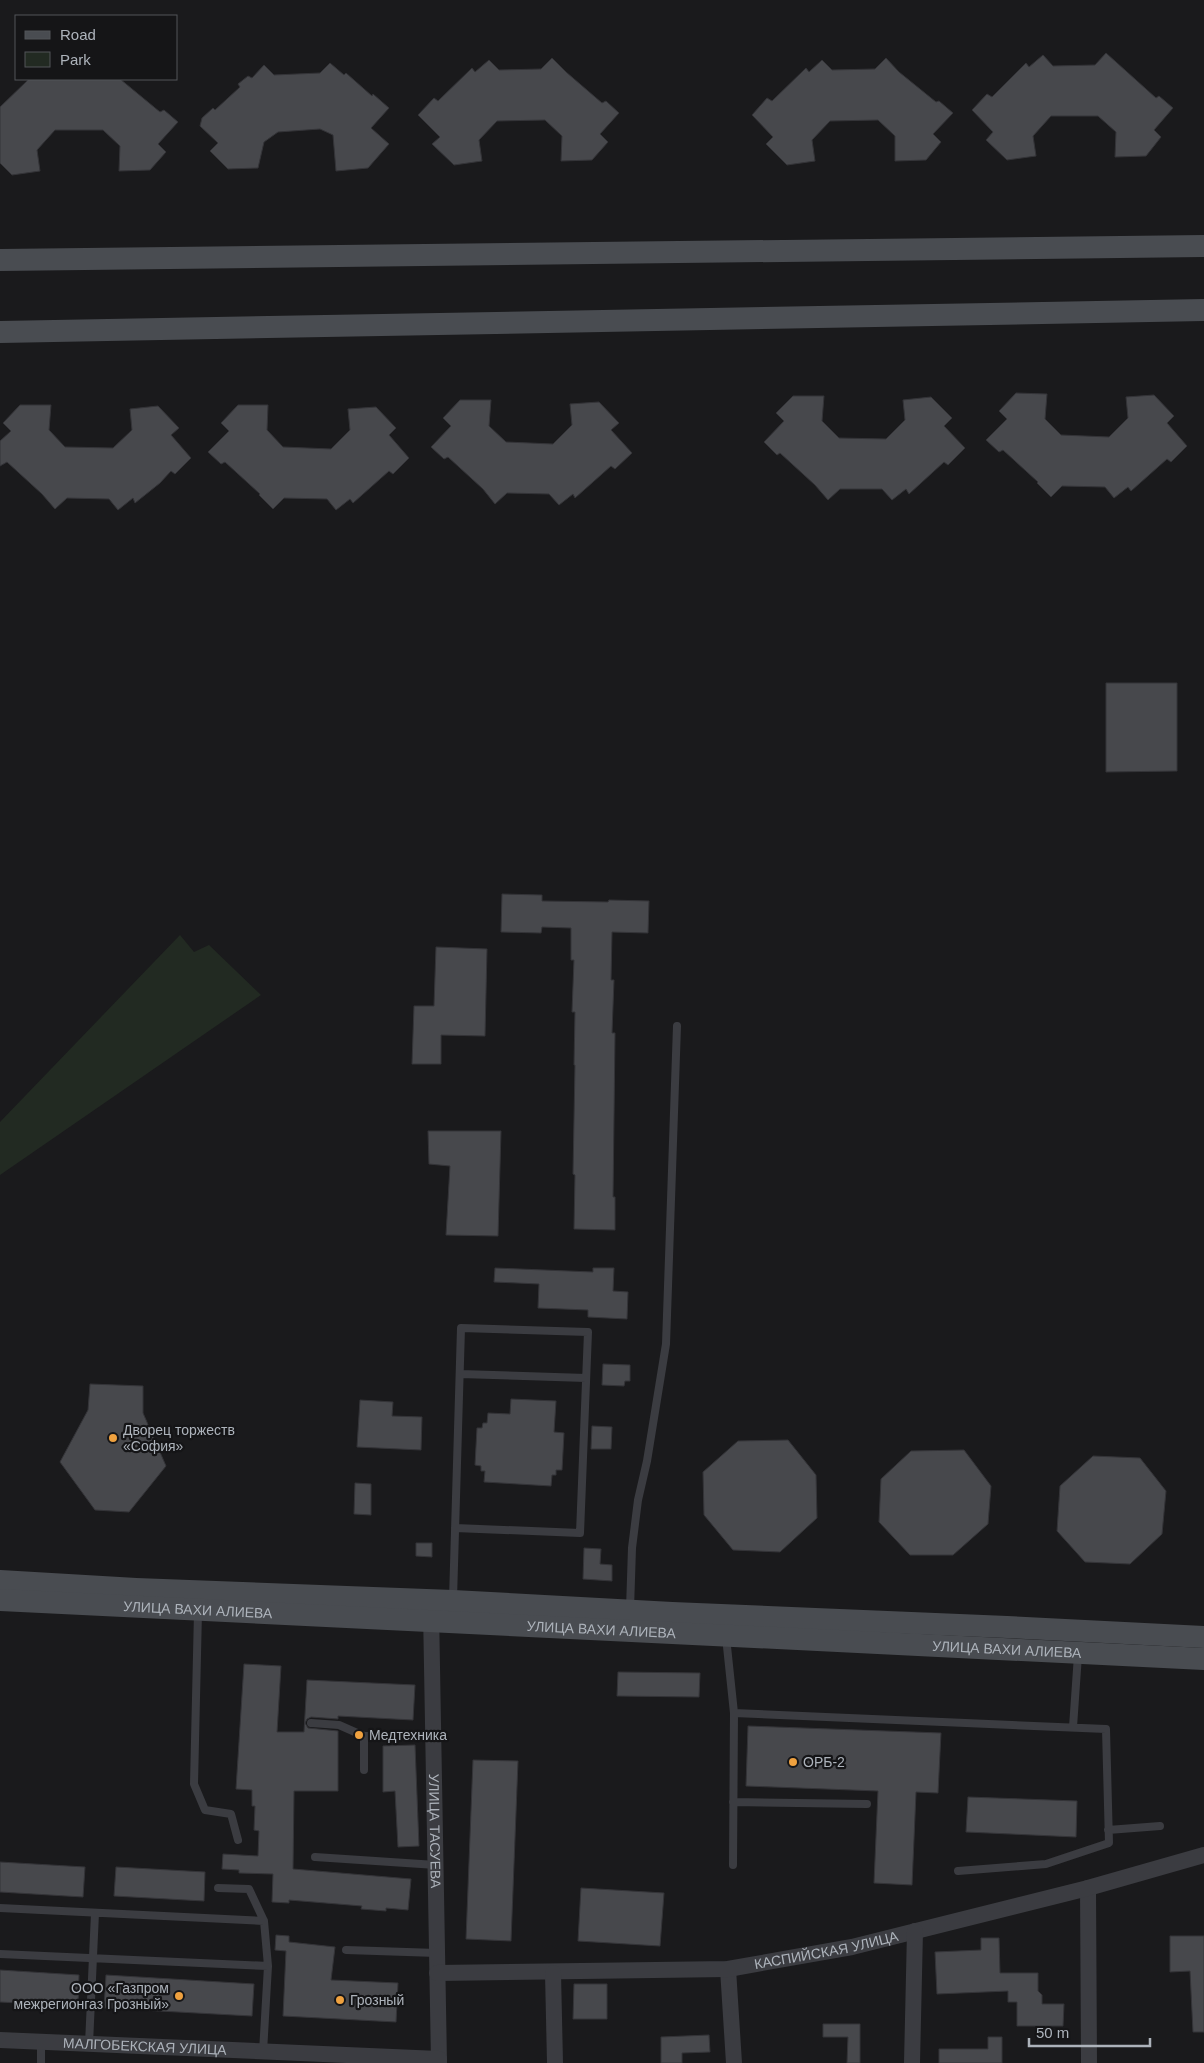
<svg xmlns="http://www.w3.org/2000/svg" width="1204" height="2063" viewBox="0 0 1204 2063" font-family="Helvetica,sans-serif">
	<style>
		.green { fill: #222a22 }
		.building { fill: #47484c; stroke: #343438 }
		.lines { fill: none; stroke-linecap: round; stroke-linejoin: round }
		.service { stroke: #3b3c41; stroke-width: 8 }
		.minor { stroke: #3b3c41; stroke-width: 16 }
		.secondary { stroke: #494c51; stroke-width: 22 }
		.poi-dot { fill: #efa13f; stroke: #151517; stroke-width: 2 }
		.labels { text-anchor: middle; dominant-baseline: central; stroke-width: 4.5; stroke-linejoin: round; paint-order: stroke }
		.poi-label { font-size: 14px; fill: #adb3bb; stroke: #151517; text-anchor: start }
		.street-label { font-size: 14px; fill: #adb3bb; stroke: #151517 }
	</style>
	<rect width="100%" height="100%" fill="#1a1a1c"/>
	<path class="green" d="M 180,935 L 194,952 L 209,945 L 261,995 L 0,1175 L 0,1122 Z"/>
	<path class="building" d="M 1106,53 L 1156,98 L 1159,96 L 1173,108 L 1154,130 L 1161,137 L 1146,156 L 1115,157 L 1116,132 L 1098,116 L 1051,116 L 1033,136 L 1036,156 L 1007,160 L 986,140 L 993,132 L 972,110 L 987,94 L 992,97 L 1026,63 L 1029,67 L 1043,55 L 1053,66 L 1095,65 Z
		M 552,58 L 566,72 L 602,103 L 606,101 L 619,113 L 600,134 L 608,142 L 592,160 L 561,161 L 562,136 L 545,120 L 497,121 L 479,140 L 482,161 L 454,165 L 432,144 L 440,137 L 418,115 L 434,98 L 438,101 L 472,68 L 475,72 L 489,60 L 499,70 L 541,69 Z
		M 886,58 L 899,72 L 936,102 L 939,101 L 953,113 L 933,134 L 941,142 L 926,160 L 895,161 L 895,136 L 878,120 L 830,121 L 812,140 L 815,161 L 787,165 L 766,144 L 773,137 L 752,115 L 767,98 L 772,101 L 806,68 L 809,72 L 822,60 L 832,70 L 875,69 Z
		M 330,63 L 344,75 L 346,73 L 372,96 L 373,94 L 389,108 L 371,128 L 389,144 L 368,168 L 336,171 L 333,135 L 320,129 L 278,132 L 264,142 L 258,168 L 228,169 L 210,151 L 218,143 L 200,126 L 202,118 L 213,108 L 215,110 L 240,87 L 238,84 L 248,76 L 252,78 L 264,65 L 274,75 L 320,73 Z
		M 29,79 L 120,79 L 160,112 L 164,110 L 178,122 L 158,144 L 166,152 L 150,170 L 119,171 L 120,146 L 103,130 L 55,130 L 37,150 L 40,171 L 12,175 L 0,163 L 0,107 Z
		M 1016,393 L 1047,394 L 1045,419 L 1061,435 L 1109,437 L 1128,418 L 1126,397 L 1154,395 L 1174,416 L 1167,423 L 1187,446 L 1171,462 L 1167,459 L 1131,491 L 1128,487 L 1114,498 L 1105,487 L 1062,486 L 1051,497 L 1037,483 L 1038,482 L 1003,450 L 999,452 L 986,440 L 1007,419 L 999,411 Z
		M 793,396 L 824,396 L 822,421 L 839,438 L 886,439 L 905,420 L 903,400 L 931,397 L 952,418 L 944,426 L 965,448 L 948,465 L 944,462 L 909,494 L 906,489 L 892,500 L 882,489 L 840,489 L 828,500 L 815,485 L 780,453 L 777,455 L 764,442 L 784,421 L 776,413 Z
		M 460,400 L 491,400 L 489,426 L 506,442 L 553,444 L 572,425 L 570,404 L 599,402 L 619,423 L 611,430 L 632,453 L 615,469 L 611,466 L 575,498 L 573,494 L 559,505 L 549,494 L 507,493 L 495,504 L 483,489 L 448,457 L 444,459 L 431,447 L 451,426 L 443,418 Z
		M 20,405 L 51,405 L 49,430 L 65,447 L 113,448 L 132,430 L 130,409 L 158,406 L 179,428 L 171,435 L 191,458 L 175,474 L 171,471 L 160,483 L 135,503 L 133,498 L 118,510 L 109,499 L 67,498 L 55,509 L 42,494 L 7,462 L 0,466 L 0,441 L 11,431 L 3,423 Z
		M 238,405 L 268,405 L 267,430 L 283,447 L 331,449 L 350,430 L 348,409 L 376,407 L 396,428 L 389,435 L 409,458 L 393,474 L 389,471 L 353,503 L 350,499 L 336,510 L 327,499 L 284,498 L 273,509 L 259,495 L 260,494 L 225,462 L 221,464 L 208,452 L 229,431 L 221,423 Z
		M 1106,683 L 1177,683 L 1177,771 L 1106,772 Z
		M 502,894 L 542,895 L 542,901 L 608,902 L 609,900 L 649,901 L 648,933 L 612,932 L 611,980 L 614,980 L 612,1033 L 615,1033 L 613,1197 L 615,1197 L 615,1230 L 574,1229 L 575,1175 L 573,1174 L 575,1065 L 574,1065 L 575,1012 L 572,1012 L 574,960 L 571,960 L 571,928 L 542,927 L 541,933 L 501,932 Z
		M 436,947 L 487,949 L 485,1036 L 441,1035 L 441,1064 L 412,1064 L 414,1006 L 434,1006 Z
		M 428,1131 L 501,1131 L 498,1236 L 446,1235 L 450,1166 L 429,1164 Z
		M 495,1268 L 593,1272 L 593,1268 L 614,1268 L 613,1291 L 628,1292 L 627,1319 L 588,1317 L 588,1310 L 538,1308 L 539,1284 L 494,1282 Z
		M 603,1364 L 630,1365 L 630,1381 L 625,1381 L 624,1386 L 602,1385 Z
		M 90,1384 L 143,1386 L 143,1413 L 166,1466 L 129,1512 L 95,1510 L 60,1462 L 88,1410 Z
		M 511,1399 L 556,1401 L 554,1432 L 564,1433 L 562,1470 L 556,1470 L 556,1475 L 552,1475 L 551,1486 L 484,1482 L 485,1471 L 481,1471 L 481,1466 L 475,1465 L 477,1428 L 482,1428 L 483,1423 L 487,1423 L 488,1413 L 510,1414 Z
		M 360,1400 L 393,1402 L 392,1416 L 422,1417 L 421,1450 L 357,1447 Z
		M 592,1426 L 612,1427 L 611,1449 L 591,1449 Z
		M 788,1440 L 816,1475 L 817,1518 L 780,1552 L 733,1550 L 704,1515 L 703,1472 L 738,1441 Z
		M 964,1450 L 991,1486 L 988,1524 L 953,1555 L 910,1555 L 879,1522 L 881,1479 L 911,1451 Z
		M 1093,1456 L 1140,1458 L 1166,1491 L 1162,1534 L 1130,1564 L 1085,1562 L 1057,1531 L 1060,1486 Z
		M 355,1483 L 371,1484 L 371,1515 L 354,1514 Z
		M 416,1543 L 432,1543 L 432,1557 L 416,1556 Z
		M 584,1548 L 601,1549 L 600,1564 L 612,1565 L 612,1581 L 583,1579 Z
		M 244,1664 L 281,1666 L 277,1732 L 304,1732 L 307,1680 L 415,1685 L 413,1720 L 338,1716 L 338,1719 L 311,1717 L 307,1719 L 305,1723 L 308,1728 L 338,1731 L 338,1791 L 294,1791 L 293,1869 L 411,1879 L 408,1910 L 386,1908 L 386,1911 L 361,1909 L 362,1906 L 289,1900 L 289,1903 L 272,1902 L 273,1874 L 239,1873 L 239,1870 L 222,1869 L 223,1854 L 258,1856 L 259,1831 L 254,1830 L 255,1806 L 252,1806 L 252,1790 L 236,1789 Z
		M 618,1672 L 700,1673 L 699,1697 L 617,1696 Z
		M 748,1726 L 941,1733 L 938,1793 L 916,1792 L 912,1885 L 874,1883 L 878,1791 L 746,1786 Z
		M 415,1745 L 419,1846 L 398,1847 L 395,1791 L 383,1792 L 383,1746 Z
		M 473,1760 L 518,1761 L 511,1941 L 466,1939 Z
		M 968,1797 L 1077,1801 L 1076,1837 L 966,1832 Z
		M 0,1862 L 85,1867 L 83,1897 L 0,1892 Z
		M 116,1867 L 205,1872 L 204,1901 L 114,1896 Z
		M 581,1888 L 664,1893 L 660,1946 L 578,1941 Z
		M 276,1935 L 289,1936 L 289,1942 L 335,1947 L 331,1980 L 398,1983 L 396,2022 L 283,2016 L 286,1951 L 275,1950 Z
		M 1170,1936 L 1204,1936 L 1204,2032 L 1193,2032 L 1190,1971 L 1170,1972 Z
		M 981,1938 L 999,1938 L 1000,1973 L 1038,1973 L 1038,1991 L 1042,1995 L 1042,2004 L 1064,2004 L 1063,2026 L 1017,2026 L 1017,2002 L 1008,2002 L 1008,1991 L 937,1994 L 935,1952 L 981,1950 Z
		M 0,1970 L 79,1975 L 78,2006 L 0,2002 Z
		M 106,1975 L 254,1984 L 252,2016 L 104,2008 Z
		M 574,1984 L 607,1984 L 607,2019 L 573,2019 Z
		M 823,2024 L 860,2024 L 860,2063 L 847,2063 L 848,2037 L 823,2037 Z
		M 709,2035 L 710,2052 L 682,2053 L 682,2063 L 661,2063 L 661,2037 Z
		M 988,2037 L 1002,2037 L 1002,2063 L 939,2063 L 939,2049 L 988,2049 Z"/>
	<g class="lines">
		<path class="service" d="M 460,1374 L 586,1378
			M 453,1599 L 461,1328 L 588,1332 L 580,1533 L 455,1528
			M 630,1609 L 632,1548 L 638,1500 L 647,1461 L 666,1344 L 677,1026
			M 198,1612 L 194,1784 L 205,1810 L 231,1814 L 238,1840
			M 726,1637 L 734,1713 L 733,1865
			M 734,1713 L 1106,1729 L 1109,1843 L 1046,1864 L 958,1871
			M 311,1723 L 339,1725 L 364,1736 L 433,1736
			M 1073,1727 L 1078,1655
			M 364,1770 L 364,1736
			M 733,1802 L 867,1804
			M 1108,1830 L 1160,1826
			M 315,1857 L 436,1865
			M 218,1888 L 249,1889 L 264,1921 L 268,1966
			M 0,1908 L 264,1921
			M 346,1950 L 437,1953
			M 0,1954 L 268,1966 L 263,2052
			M 89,2044 L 95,1913
			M 41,2063 L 41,2042"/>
		<g class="minor">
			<path id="s1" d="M 431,1610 L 439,2063"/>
			<path d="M 1088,1888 L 1089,2063"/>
			<path d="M 728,1969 L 734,2063"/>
			<path id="s2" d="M 437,1973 L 728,1969 L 852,1947 L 1088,1888 L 1204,1855"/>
			<path d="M 553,1973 L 555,2063"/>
			<path id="s3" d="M 0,2040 L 439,2059"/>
			<path d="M 912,2063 L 915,1931"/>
		</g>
		<g class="secondary">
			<path d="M 0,260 L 1204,246"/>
			<path d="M 0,332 L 1204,310"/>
			<path d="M 0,1581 L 136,1589 L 453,1601 L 672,1613 L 1007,1627 L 1204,1637"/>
			<path id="s4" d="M 0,1600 L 1204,1659"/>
		</g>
	</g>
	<g class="poi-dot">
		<circle cx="113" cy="1438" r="5"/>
		<circle cx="359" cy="1735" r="5"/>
		<circle cx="793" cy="1762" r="5"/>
		<circle cx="179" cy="1996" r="5"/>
		<circle cx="340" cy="2000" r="5"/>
	</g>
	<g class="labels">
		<g class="poi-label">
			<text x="123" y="1430">Дворец торжеств<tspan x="123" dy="16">«София»</tspan></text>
			<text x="369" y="1735">Медтехника</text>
			<text x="803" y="1762">ОРБ-2</text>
			<text x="169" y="1988" text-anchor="end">ООО «Газпром<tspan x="169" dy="16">межрегионгаз Грозный»</tspan></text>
			<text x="350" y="2000">Грозный</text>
		</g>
		<g class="street-label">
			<text stroke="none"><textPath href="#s4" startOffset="198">УЛИЦА ВАХИ АЛИЕВА</textPath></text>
			<text stroke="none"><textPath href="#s4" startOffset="602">УЛИЦА ВАХИ АЛИЕВА</textPath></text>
			<text stroke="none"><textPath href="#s4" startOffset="1008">УЛИЦА ВАХИ АЛИЕВА</textPath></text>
			<text stroke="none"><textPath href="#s1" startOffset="221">УЛИЦА ТАСУЕВА</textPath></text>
			<text stroke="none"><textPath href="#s2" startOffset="391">КАСПИЙСКАЯ УЛИЦА</textPath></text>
			<text stroke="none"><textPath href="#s3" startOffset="145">МАЛГОБЕКСКАЯ УЛИЦА</textPath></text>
		</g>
	</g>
	<rect x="15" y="15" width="162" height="65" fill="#151517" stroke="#525459"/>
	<rect x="25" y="31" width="25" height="8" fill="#494c51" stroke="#525459"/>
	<text x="60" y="40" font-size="15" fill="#adb3bb">Road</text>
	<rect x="25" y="52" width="25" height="15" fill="#222a22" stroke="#525459"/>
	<text x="60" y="65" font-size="15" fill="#adb3bb">Park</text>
	<path d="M1029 2038v8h121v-8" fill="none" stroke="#adb3bb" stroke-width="2.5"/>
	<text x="1036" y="2038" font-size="15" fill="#adb3bb" stroke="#151517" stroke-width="4" paint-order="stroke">50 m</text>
</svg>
